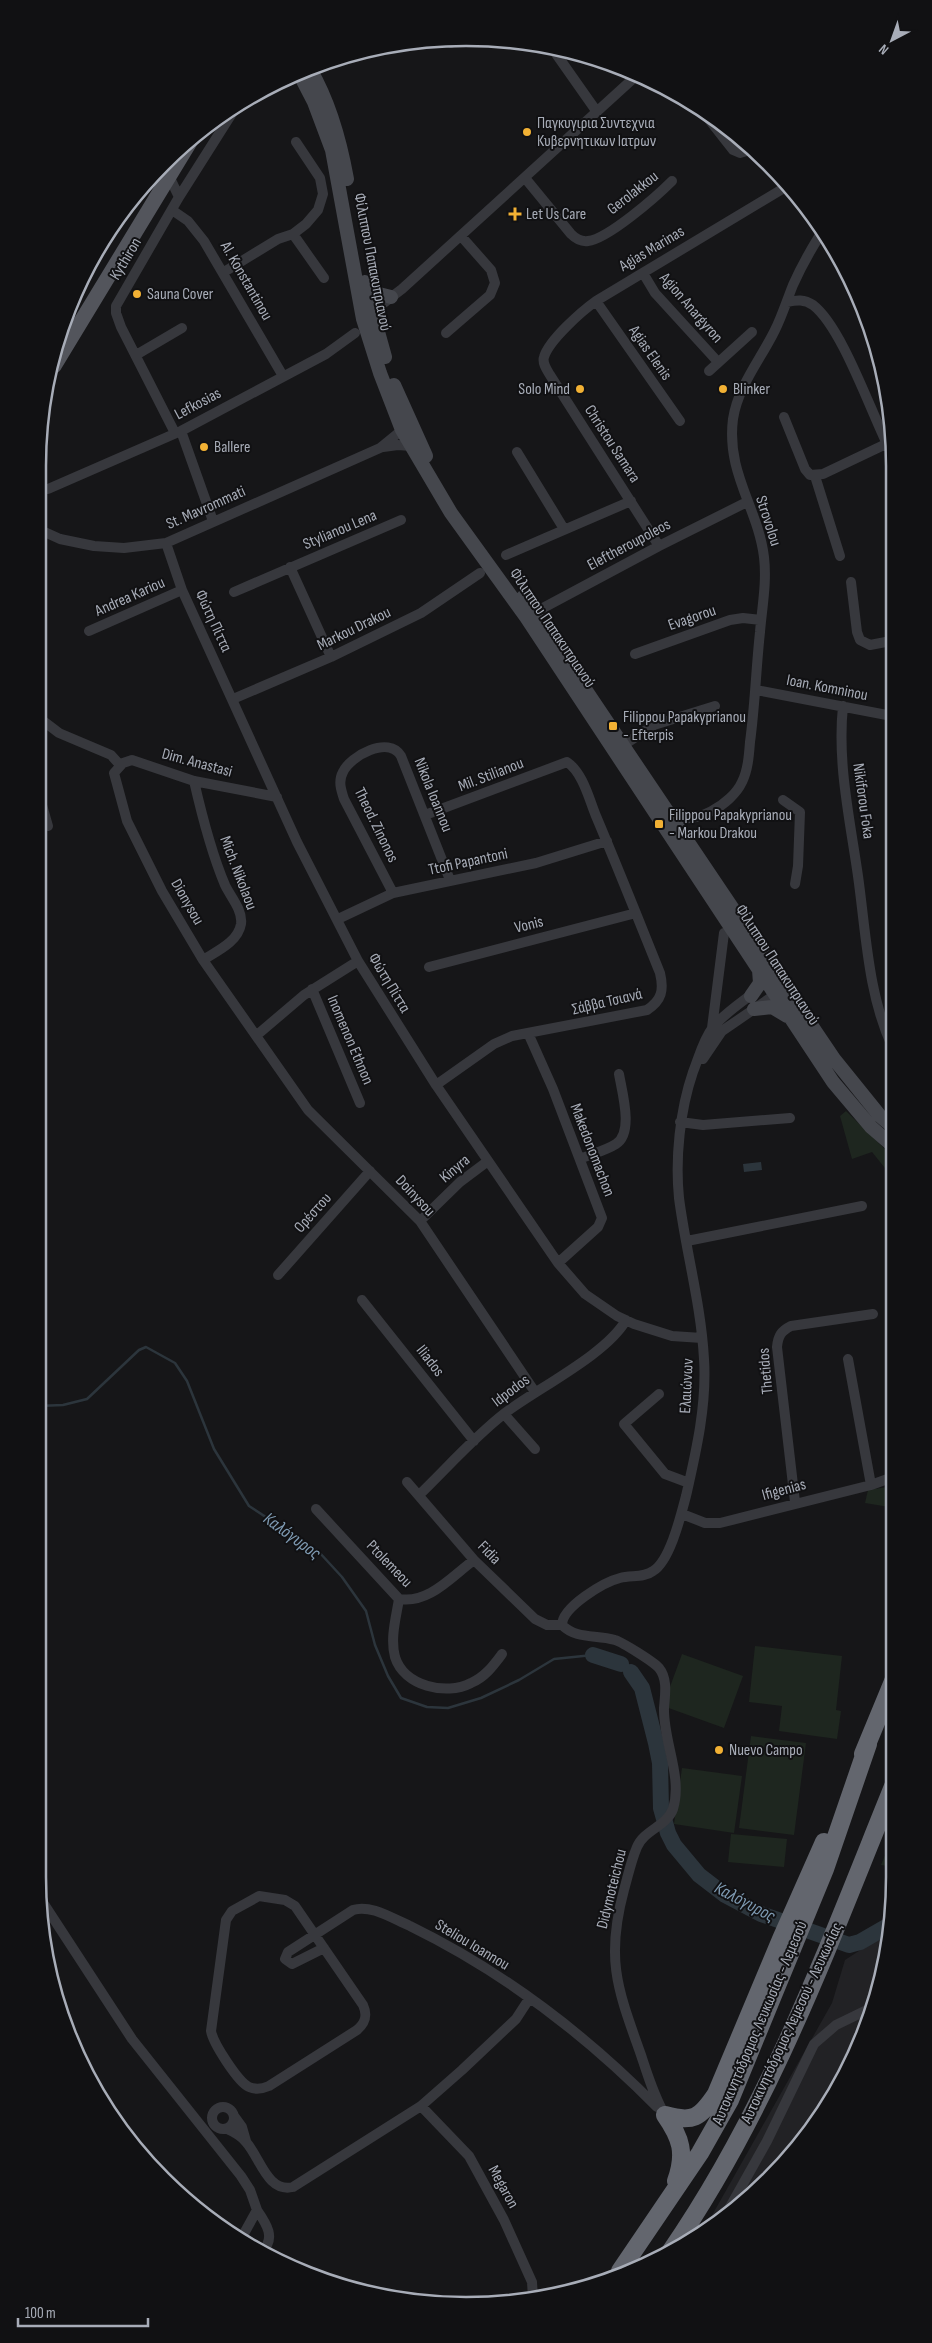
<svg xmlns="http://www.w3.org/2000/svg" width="932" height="2343" viewBox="0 0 932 2343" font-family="'Sofia Sans Condensed',sans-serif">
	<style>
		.built { fill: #222225 }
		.green { fill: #1e261f }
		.water { fill: #2c353c }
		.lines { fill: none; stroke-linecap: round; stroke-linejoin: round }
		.stream { stroke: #2c353c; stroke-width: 2.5 }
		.river { stroke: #2c353c; stroke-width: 16 }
		.street { stroke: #37383d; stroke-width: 10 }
		.secondary { stroke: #45474d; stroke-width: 14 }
		.primary { stroke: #53555c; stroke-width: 15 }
		.highway { stroke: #63666e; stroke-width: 18 }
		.poi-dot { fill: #f2b134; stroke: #111113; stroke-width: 2 }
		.labels { text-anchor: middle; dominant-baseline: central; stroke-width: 4; stroke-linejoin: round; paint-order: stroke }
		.poi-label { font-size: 16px; fill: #a8adb8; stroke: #111113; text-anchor: start }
		.street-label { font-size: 16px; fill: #a8adb8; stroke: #111113 }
		.water-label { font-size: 18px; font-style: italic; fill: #7f9bb3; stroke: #111113 }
		.rim { fill: none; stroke: #a8adb8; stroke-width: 2.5 }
	</style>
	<rect width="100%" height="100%" fill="#161618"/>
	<path class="built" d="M 885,1934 L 872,2014 L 806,2138 L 749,2199 L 702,2233 L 832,2003 L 845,1960 Z"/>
	<path class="green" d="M 846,1111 L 893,1157 L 893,1178 L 872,1152 L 852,1159 L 840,1116 Z
		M 894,1486 L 894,1513 L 889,1507 L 865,1503 L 868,1490 Z
		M 755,1646 L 842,1656 L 836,1710 L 841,1711 L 837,1739 L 779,1731 L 782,1706 L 749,1702 Z
		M 682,1654 L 743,1676 L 724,1728 L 663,1706 Z
		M 751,1736 L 806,1743 L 794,1835 L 739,1828 Z
		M 682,1768 L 742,1776 L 734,1833 L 674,1824 Z
		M 731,1834 L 787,1839 L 784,1867 L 728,1862 Z
		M 894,1834 L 894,1858 L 888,1866 L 881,1865 Z"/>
	<path class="water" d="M 761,1162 L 762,1170 L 744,1172 L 743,1164 Z"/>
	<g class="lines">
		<path class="stream" d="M 38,1406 L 63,1405 L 87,1399 L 139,1350 L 146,1347 L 175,1363 L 187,1381 L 214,1449 L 249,1506 L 319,1552 L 342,1577 L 366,1611 L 375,1645 L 388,1676 L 401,1698 L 427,1707 L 448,1708 L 481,1698 L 519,1680 L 554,1659 L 593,1655"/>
		<path class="river" d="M 593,1655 L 621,1664
			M 631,1672 L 642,1688 L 656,1743 L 660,1763 L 661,1808 L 668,1833 L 674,1845 L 699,1875 L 725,1895 L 761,1914 L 849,1945 L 860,1942 L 886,1927"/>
		<path class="street" d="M 449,39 L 451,43
			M 552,48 L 597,112
			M 700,108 L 733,150 L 740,153 L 750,150
			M 169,176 L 179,197
			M 525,178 L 571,234 C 576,239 581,242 588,241 C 608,239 657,196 672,181
			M 172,210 L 188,221 L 204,241 L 283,376
			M 293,234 L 324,278
			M 224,272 L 278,239 L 293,234 L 306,224 L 318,210 L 323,194 L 320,178 L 296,142
			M 643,273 L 655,293 L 718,362
			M 596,301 L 680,421
			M 787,302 C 797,300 804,299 813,305 C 843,328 872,416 891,452
			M 368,315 L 402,289 L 636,76
			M 446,333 L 490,295 L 495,283 L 491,270 L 461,236
			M 136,355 L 182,328
			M 709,371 L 752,332
			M 784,417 L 805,469 L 810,475 L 823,474 L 886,444
			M 181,431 L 213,521
			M 175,433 L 121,327 L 116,313 L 116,306 L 179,197 L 236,107
			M 383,447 L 398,445 L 411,446
			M 517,452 L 564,529
			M 815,476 L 840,556
			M 48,489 L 181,431 L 326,354 L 355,333
			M 38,529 L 60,539 L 94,546 L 124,548 L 166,543 L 380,448 L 402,430
			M 166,543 L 182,590 L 297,842 L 358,961 L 436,1085 L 558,1263 L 585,1294 L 617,1316 L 634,1324 L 672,1336 L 702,1338
			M 659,546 L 550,375 C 547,370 542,363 544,357 C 549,340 582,311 596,301 L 789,185
			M 506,555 L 631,501
			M 290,567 L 331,657
			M 851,582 L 857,632 L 860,640 L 870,645 L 891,641
			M 234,592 L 401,520
			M 528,616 L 659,546 L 747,502
			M 89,631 L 182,590
			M 635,654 L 730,620 L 743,618 L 761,620
			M 756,690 L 892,716
			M 233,699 L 331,657 L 421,613 L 480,573
			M 843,706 C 837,763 850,820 858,876 C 866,933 868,994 892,1046
			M 38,717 L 59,733 L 111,755 L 120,765
			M 622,746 L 654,725 L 715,706
			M 194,781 C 202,816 211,852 225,885 C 230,896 243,910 241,924 C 238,942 217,951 203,960
			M 38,791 L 48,826
			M 277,797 L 194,781 L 132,760 L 123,763 L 114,773 L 127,821 L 162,891 L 203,960 L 308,1110 L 420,1221 L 535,1392
			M 783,800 L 800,812 L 798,866 L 795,884
			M 670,814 C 693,828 732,804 742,782 C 748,770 749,755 750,742 C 755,705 756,669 760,632 C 762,607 767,583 764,557 C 758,508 726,473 733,419 C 738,386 761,359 775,330 C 782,316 787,300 793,285 C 801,267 810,251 820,235
			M 425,815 L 567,762 C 583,773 589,799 596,816 C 618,868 639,921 660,973 C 664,990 662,1000 647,1010 L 512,1036 L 494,1044 L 436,1085
			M 393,893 L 344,799 C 341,790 338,781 343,772 C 350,756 389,735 401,756 L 450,880
			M 338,919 L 393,893 L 536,863 L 607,841
			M 429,967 L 636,913
			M 312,989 L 360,1103
			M 712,1028 L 724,933
			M 528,1033 L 553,1089 L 602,1218 L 598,1227 L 558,1263
			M 257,1035 L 304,995 L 358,961
			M 703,1059 L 722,1031 L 779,992
			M 680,1122 L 703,1125 L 790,1118
			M 580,1159 C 591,1154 605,1151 616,1144 C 634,1133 622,1092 619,1074
			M 420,1221 L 460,1182 L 488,1161
			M 687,1241 L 862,1206
			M 278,1275 L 370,1171
			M 362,1300 L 474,1441
			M 848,1359 L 871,1485
			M 659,1394 L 624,1424 L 665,1474 L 689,1483
			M 504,1414 L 535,1449
			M 407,1482 L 474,1560 L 535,1619 L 547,1625 L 562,1625
			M 419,1495 C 447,1468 474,1437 505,1413 C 538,1388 607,1354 626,1320
			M 795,1502 L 777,1347 C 778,1336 781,1331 791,1326 L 873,1314
			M 316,1509 L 399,1599 C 429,1604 451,1577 474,1560
			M 682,1514 L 705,1523 L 720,1523 L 871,1485 L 893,1477
			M 399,1599 C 396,1618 390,1638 395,1657 C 404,1686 446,1696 471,1683 C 485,1677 493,1666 502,1654
			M 562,1625 C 562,1607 604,1582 620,1578 C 631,1575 644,1578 653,1571 C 670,1561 681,1515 686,1496 C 696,1452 707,1405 704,1359 C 701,1304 686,1252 679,1198 C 675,1158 680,1110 693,1072 C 699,1057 703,1040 713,1027 C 725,1013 742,1002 756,991
			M 562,1625 C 577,1640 596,1634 615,1640 C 622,1642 654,1662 659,1668 C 668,1679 665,1695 664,1708 C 663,1741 683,1777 673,1809 C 667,1826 644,1830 637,1847 C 631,1861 628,1876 624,1890 C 605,1960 618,1990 641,2055 C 648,2076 654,2096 665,2115
			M 259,1896 L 285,1900 L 295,1906 L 363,2005 C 368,2016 365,2023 357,2030 L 269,2086 C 262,2089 256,2090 249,2087 C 238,2082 213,2043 211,2031 L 226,1920 L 232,1911 Z
			M 42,1901 L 132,2039 L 241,2176 L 250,2190 L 257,2210
			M 324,1948 L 292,1964 L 285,1959 L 288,1952 L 353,1910 C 371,1904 393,1919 410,1926 C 502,1971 585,2034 657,2107
			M 421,2106 L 469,2156 L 504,2220 L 532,2282 L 533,2298
			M212 2118a11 11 0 1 1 22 0a11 11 0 1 1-22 0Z
			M 234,2116 L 242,2127 L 246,2141
			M 227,2129 C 234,2132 241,2136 246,2142 C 260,2157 267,2193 293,2187 L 421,2106 L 462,2070 L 516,2019 L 529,1999
			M 725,2216 L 767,2141 L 814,2044 L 836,2025 L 873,2007
			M 241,2239 L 257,2210 C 266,2223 277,2239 261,2252"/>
		<path class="secondary" d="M 310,69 C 330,103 340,140 347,179
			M 299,73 L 314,102 L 332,150 L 363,319 L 380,373 L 402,430 L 451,513 L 526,617 L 833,1082 L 871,1127 L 893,1146
			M 365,282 L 379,294 L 391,297
			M 368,296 L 385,357
			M 394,385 L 426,456
			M 523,597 L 834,1059 L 880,1116 L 893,1127
			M 751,996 L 760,983 L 759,970
			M 754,1009 L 772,1007 L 787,1016"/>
		<path class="primary" d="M 54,366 L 193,137"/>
		<path class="highway" d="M 863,1754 L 894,1679
			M 665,2115 C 693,2123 700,2118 716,2094 L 781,1939 L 824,1842
			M 665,2115 C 681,2138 686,2153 676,2181
			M 670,2252 C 769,2109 829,1944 894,1784
			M 620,2271 L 700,2153 L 730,2100 L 825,1869 L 868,1744"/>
	</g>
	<g class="poi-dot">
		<circle cx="527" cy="132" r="5"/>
		<path d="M512.5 206.5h5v5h5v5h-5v5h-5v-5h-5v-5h5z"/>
		<circle cx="137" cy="294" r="5"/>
		<circle cx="580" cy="389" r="5"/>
		<circle cx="723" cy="389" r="5"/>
		<circle cx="204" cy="447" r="5"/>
		<rect x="608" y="721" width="10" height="10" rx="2.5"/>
		<rect x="654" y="819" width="10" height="10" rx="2.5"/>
		<circle cx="719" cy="1750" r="5"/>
	</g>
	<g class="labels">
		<g class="poi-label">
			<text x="537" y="123">Παγκυγιρια Συντεχνια<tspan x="537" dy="18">Κυβερνητικων Ιατρων</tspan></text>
			<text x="526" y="214">Let Us Care</text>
			<text x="147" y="294">Sauna Cover</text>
			<text x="570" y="389" text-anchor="end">Solo Mind</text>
			<text x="733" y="389">Blinker</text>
			<text x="214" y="447">Ballere</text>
			<text x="623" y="717">Filippou Papakyprianou<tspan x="623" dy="18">- Efterpis</tspan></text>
			<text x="669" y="815">Filippou Papakyprianou<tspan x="669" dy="18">- Markou Drakou</tspan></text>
			<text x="729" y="1750">Nuevo Campo</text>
		</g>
		<g class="street-label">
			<text transform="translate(633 193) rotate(-38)">Gerolakkou</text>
			<text transform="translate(652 249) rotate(-31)">Agias Marinas</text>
			<text transform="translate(126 259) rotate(-59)">Kythiron</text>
			<text transform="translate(372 262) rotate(79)">Φίλιππου Παπακυπριανού</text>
			<text transform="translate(246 281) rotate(60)">Al. Konstantinou</text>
			<text transform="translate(691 308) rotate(49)">Agion Anargyron</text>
			<text transform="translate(650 353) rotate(55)">Agias Elenis</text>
			<text transform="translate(198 404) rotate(-28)">Lefkosias</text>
			<text transform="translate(612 444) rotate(57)">Christou Samara</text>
			<text transform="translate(206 508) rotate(-24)">St. Mavrommati</text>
			<text transform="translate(768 521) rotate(72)">Strovolou</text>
			<text transform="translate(340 530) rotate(-23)">Stylianou Lena</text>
			<text transform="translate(629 545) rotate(-28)">Eleftheroupoleos</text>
			<text transform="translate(130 597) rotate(-24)">Andrea Kariou</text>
			<text transform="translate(692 618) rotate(-19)">Evagorou</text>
			<text transform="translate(213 621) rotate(65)">Φώτη Πίττα</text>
			<text transform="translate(552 628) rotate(56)">Φίλιππου Παπακυπριανού</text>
			<text transform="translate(354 629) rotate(-26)">Markou Drakou</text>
			<text transform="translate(827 688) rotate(11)">Ioan. Komninou</text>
			<text transform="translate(197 763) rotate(15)">Dim. Anastasi</text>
			<text transform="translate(491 775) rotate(-21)">Mil. Stilianou</text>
			<text transform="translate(433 795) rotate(68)">Nikola Ioannou</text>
			<text transform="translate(863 801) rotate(82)">Nikiforou Foka</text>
			<text transform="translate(376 825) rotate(64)">Theod. Zinonos</text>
			<text transform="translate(468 862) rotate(-12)">Ttofi Papantoni</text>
			<text transform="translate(238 873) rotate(69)">Mich. Nikolaou</text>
			<text transform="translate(187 902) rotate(60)">Dionysou</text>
			<text transform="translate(529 925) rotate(-14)">Vonis</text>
			<text transform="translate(777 965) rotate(57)">Φίλιππου Παπακυπριανού</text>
			<text transform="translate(389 983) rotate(59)">Φώτη Πίττα</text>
			<text transform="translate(607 1002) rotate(-13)">Σάββα Τσιανά</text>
			<text transform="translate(350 1040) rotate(67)">Inomenon Ethnon</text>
			<text transform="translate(592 1150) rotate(69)">Makedonomachon</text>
			<text transform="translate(455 1169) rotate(-40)">Kinyra</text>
			<text transform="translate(415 1196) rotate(47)">Doinysou</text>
			<text transform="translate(313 1213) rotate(-48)">Ορέστου</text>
			<text transform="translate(430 1361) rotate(52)">Iliados</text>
			<text transform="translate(766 1371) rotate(-95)">Thetidos</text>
			<text transform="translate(687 1386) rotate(-87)">Ελαιώνων</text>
			<text transform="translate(511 1391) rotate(-37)">Idpodos</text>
			<text transform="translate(784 1490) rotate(-15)">Ifigenias</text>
			<text transform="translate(489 1553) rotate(46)">Fidia</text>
			<text transform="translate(389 1564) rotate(46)">Ptolemeou</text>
			<text transform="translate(612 1889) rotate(-76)">Didymoteichou</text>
			<text transform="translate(472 1945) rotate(31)">Steliou Ioannou</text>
			<text transform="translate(760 2023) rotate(-67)">Αυτοκινητόδρομος Λευκωσίας - Λεμεσού</text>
			<text transform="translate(792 2023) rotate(-65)">Αυτοκινητόδρομος Λεμεσού - Λευκωσίας</text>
			<text transform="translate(503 2187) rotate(61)">Megaron</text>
		</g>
		<g class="water-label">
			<text transform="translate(292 1536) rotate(36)">Καλόγυρος</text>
			<text transform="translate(745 1902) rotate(28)">Καλόγυρος</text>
		</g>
	</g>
	<path d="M0 0H932V2343H0ZM466 46H466A420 420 0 0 1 886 466V1877A420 420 0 0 1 466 2297H466A420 420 0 0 1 46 1877V466A420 420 0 0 1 466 46Z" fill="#111113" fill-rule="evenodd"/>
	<path class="rim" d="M466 46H466A420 420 0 0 1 886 466V1877A420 420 0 0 1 466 2297H466A420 420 0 0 1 46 1877V466A420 420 0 0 1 466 46Z"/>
	<g transform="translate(892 40) rotate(221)" stroke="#111113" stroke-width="4" paint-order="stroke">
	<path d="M0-4L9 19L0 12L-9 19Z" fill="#a8adb8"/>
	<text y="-8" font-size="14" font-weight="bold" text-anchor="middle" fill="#a8adb8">N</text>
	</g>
	<path d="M18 2318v8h130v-8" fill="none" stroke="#a8adb8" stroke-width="2.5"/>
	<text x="25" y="2318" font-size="15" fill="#a8adb8" stroke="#111113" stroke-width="4" paint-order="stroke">100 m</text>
</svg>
